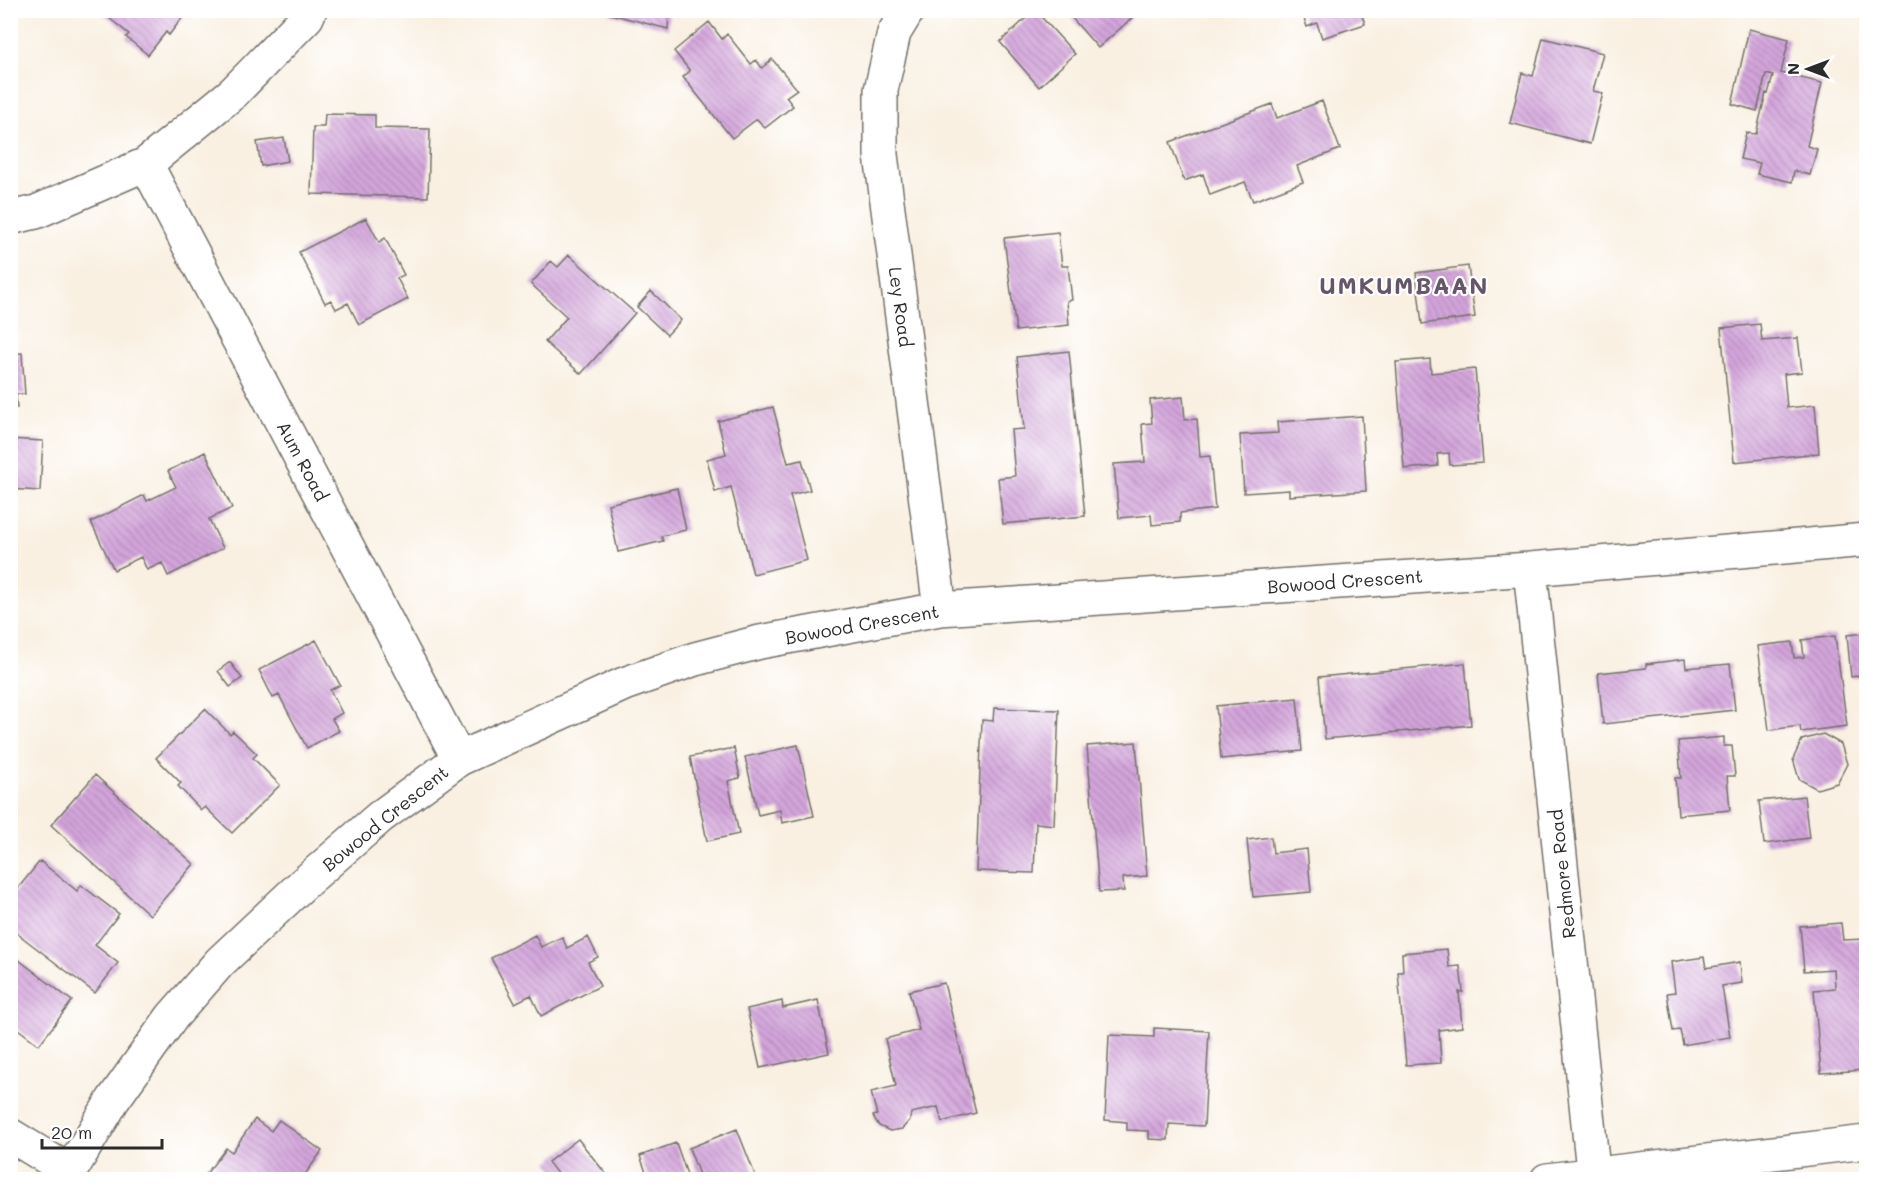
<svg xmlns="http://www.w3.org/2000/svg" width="1877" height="1190" viewBox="0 0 1877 1190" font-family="Mali,sans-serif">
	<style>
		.building { fill: url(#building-back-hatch) }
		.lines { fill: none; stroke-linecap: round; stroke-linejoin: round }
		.minor-casing { stroke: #73706b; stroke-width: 36 }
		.minor { stroke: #fff; stroke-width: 33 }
		.labels { text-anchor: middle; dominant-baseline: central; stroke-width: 4.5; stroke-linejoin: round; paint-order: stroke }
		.street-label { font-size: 18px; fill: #2b2b2b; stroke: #fff }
		.district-label { font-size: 24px; font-weight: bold; letter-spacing: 1.5px; fill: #665669; stroke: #fff }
	</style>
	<defs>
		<pattern id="building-back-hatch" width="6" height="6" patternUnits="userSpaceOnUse" patternTransform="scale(1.5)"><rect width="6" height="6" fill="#d4a5dc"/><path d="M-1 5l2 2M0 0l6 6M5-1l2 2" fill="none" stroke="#ac87b3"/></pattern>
	</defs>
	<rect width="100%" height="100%" fill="#fff"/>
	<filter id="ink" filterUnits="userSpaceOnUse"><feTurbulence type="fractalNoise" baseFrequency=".0167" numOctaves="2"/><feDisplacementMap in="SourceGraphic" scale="12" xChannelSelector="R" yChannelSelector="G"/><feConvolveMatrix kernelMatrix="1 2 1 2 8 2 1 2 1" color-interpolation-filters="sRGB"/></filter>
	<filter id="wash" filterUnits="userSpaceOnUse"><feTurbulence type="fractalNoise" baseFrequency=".008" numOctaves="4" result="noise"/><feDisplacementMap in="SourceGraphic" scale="24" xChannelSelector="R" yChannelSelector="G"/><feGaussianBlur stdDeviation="1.35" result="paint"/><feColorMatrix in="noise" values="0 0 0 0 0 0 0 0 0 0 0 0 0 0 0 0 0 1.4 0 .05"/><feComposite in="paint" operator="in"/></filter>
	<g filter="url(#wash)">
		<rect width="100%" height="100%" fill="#f9f0e2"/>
		<g id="blocks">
			<path class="building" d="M 99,10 L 198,10 L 192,18 L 186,13 L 169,35 L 166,32 L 148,55 L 126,37 L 129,34 Z
				M 611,10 L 669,10 L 668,29 L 610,14 Z
				M 1035,10 L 1075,54 L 1039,87 L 1000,42 Z
				M 1065,10 L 1125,10 L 1132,18 L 1098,48 Z
				M 1301,10 L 1360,10 L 1365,24 L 1322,38 L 1317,23 L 1307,27 Z
				M 709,22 L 722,39 L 727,34 L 751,64 L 756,60 L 762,68 L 772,59 L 797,89 L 786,97 L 793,106 L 765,128 L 757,119 L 732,138 L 683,77 L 690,71 L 674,51 Z
				M 1749,29 L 1789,39 L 1781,73 L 1822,83 L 1807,146 L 1817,149 L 1810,175 L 1794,171 L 1792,182 L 1757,174 L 1760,163 L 1740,159 L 1746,133 L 1756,134 L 1766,93 L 1768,94 L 1773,76 L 1766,74 L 1757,111 L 1732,104 Z
				M 1543,38 L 1603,53 L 1593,91 L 1603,93 L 1590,144 L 1510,123 L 1522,73 L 1533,76 Z
				M 1322,101 L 1340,149 L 1297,166 L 1303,182 L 1253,201 L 1245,182 L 1210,195 L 1203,174 L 1184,181 L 1170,142 L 1272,104 L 1277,118 Z
				M 325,114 L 375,115 L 375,128 L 430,129 L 428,197 L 311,194 L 313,127 L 324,127 Z
				M 284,138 L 288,161 L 261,166 L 257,142 Z
				M 366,218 L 379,242 L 385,238 L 404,275 L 397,278 L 408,299 L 359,325 L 348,303 L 336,309 L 331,300 L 325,303 L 299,252 Z
				M 1058,232 L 1062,266 L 1068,266 L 1072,300 L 1067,301 L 1069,325 L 1016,331 L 1004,238 Z
				M 569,255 L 635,313 L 581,374 L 545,342 L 567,317 L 531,284 L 551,261 L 558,267 Z
				M 1468,266 L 1475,317 L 1422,324 L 1416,273 Z
				M 651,291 L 681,320 L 667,335 L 637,307 Z
				M 1760,324 L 1762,341 L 1798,338 L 1802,372 L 1784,374 L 1787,408 L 1815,405 L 1819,453 L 1734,462 L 1721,328 Z
				M 1069,351 L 1085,516 L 1003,524 L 998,478 L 1015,476 L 1011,430 L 1024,429 L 1017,357 Z
				M 22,353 L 25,394 L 16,394 L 17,408 L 10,408 L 10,354 Z
				M 1430,359 L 1431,373 L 1475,369 L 1483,463 L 1450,465 L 1449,453 L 1437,454 L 1438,466 L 1404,469 L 1396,362 Z
				M 1183,397 L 1185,420 L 1197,419 L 1200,457 L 1210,456 L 1215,509 L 1180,513 L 1180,522 L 1152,525 L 1151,515 L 1119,518 L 1114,464 L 1145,462 L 1142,424 L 1152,423 L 1150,400 Z
				M 773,407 L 788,463 L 802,460 L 810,490 L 790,495 L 807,560 L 753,574 L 731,487 L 715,492 L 707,459 L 726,454 L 718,421 Z
				M 1362,416 L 1366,491 L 1289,496 L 1289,490 L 1244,493 L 1240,435 L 1278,433 L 1277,422 Z
				M 10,439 L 43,441 L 40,491 L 10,489 Z
				M 205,452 L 232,508 L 209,519 L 223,548 L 168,576 L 162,563 L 147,570 L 141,557 L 114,570 L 91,522 L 144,495 L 147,501 L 176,487 L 168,471 Z
				M 677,488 L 686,530 L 661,536 L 663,541 L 618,552 L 608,504 Z
				M 1866,633 L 1866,675 L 1851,677 L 1847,635 Z
				M 1835,636 L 1847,726 L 1801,732 L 1800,726 L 1769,730 L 1758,646 L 1792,642 L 1794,658 L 1804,657 L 1802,640 Z
				M 316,640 L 340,685 L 330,690 L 342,713 L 332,719 L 339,731 L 307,748 L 279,695 L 273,698 L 259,670 Z
				M 1685,659 L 1686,668 L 1730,664 L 1735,710 L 1603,724 L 1598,673 L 1646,668 L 1646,664 Z
				M 230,662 L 242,678 L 230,687 L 218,671 Z
				M 1465,663 L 1471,725 L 1325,739 L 1319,677 Z
				M 1297,698 L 1302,751 L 1221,759 L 1216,706 Z
				M 994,708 L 1059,710 L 1054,825 L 1036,823 L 1034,873 L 976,871 L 982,720 L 993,721 Z
				M 205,709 L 230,734 L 233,731 L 257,754 L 253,758 L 280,785 L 232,833 L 205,807 L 201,810 L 178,786 L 181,783 L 156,758 Z
				M 1823,734 L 1841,744 L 1847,764 L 1837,783 L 1817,789 L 1799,779 L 1793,759 L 1802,740 Z
				M 1724,737 L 1724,746 L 1732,746 L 1735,776 L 1727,776 L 1730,810 L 1678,815 L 1675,778 L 1681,778 L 1678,741 Z
				M 1136,742 L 1147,876 L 1123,878 L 1124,891 L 1099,892 L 1087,746 Z
				M 798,745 L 814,816 L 782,823 L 780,810 L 758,815 L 745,757 Z
				M 734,748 L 740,778 L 728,781 L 739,834 L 707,841 L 690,757 Z
				M 95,775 L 194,864 L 150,915 L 51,825 Z
				M 1804,796 L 1809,838 L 1764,844 L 1759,801 Z
				M 1271,837 L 1273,853 L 1307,849 L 1311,892 L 1253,897 L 1247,840 Z
				M 40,861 L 77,891 L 81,885 L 119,914 L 95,945 L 118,963 L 95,993 L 10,928 L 10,898 Z
				M 1841,923 L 1843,940 L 1866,939 L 1866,1070 L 1821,1073 L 1814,990 L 1835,988 L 1834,969 L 1804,971 L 1800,926 Z
				M 535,935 L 541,947 L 562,937 L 567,948 L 588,937 L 598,957 L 588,962 L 600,986 L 541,1016 L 531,995 L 515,1003 L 491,958 Z
				M 1447,949 L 1449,967 L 1460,966 L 1463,992 L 1459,992 L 1462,1027 L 1439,1030 L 1441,1063 L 1406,1065 L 1398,972 L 1403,972 L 1402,953 Z
				M 10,953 L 72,1001 L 39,1045 L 10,1023 Z
				M 1704,957 L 1706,968 L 1740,962 L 1742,983 L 1722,986 L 1730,1037 L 1683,1045 L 1680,1030 L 1673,1031 L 1667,993 L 1675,992 L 1671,962 Z
				M 944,983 L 976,1113 L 942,1122 L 938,1107 L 911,1113 L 910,1120 L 902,1129 L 890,1131 L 879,1126 L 873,1116 L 877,1115 L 871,1092 L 896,1086 L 885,1039 L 919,1030 L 909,991 Z
				M 818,1000 L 829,1053 L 760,1068 L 747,1009 L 782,1001 L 783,1008 Z
				M 1154,1028 L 1209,1031 L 1204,1126 L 1169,1124 L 1168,1140 L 1149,1139 L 1149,1131 L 1127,1130 L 1127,1122 L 1105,1120 L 1109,1035 L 1154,1037 Z
				M 255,1119 L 271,1131 L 279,1120 L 322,1151 L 301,1180 L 214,1180 L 206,1174 L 226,1148 L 232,1152 Z
				M 737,1129 L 757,1180 L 701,1180 L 689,1148 Z
				M 578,1139 L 606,1174 L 600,1180 L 562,1180 L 548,1162 Z
				M 676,1143 L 689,1180 L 649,1180 L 640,1156 Z"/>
		</g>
	</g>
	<g filter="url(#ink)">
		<use href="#blocks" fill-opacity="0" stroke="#73706b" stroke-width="1.5"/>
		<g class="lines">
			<defs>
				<path id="minor" d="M 908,10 L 894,33 L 881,90 L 881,155 L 940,609
					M 146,164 L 459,759
					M 10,218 L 36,212 L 146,164 L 233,93 L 307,17 L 310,10
					M 1530,569 L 1594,1180
					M 10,1135 L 69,1171
					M 65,1180 L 113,1100 L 172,1017 L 220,962 L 302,885 L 380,817 L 459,759 L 624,684 L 695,659 L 760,642 L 940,609 L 1530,569 L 1866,540
					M 1547,1180 L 1866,1142"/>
			</defs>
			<use href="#minor" class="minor-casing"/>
			<use href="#minor" class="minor"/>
		</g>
	</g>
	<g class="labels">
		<g class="street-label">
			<text transform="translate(901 307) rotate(82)">Ley Road</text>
			<text transform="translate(303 461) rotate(62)">Aum Road</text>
			<text transform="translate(1345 581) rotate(-4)">Bowood Crescent</text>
			<text transform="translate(862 624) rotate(-10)">Bowood Crescent</text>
			<text transform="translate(385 818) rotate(-39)">Bowood Crescent</text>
			<text transform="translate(1562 874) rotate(-96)">Redmore Road</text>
		</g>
		<g class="district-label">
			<text x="1404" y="284">UMKUMBAAN</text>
		</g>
	</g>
	<rect width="1877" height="1190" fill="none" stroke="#fff" stroke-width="36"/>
	<g transform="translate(1808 69) rotate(270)" stroke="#ffffff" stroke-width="4.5" paint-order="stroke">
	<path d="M0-4.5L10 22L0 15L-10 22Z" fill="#2b2b2b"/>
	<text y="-9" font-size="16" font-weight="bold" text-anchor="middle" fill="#2b2b2b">N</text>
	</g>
	<path d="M42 1139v9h120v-9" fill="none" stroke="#2b2b2b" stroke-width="3"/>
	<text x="51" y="1139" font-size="18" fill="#2b2b2b" stroke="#ffffff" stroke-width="4.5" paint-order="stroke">20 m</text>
</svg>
